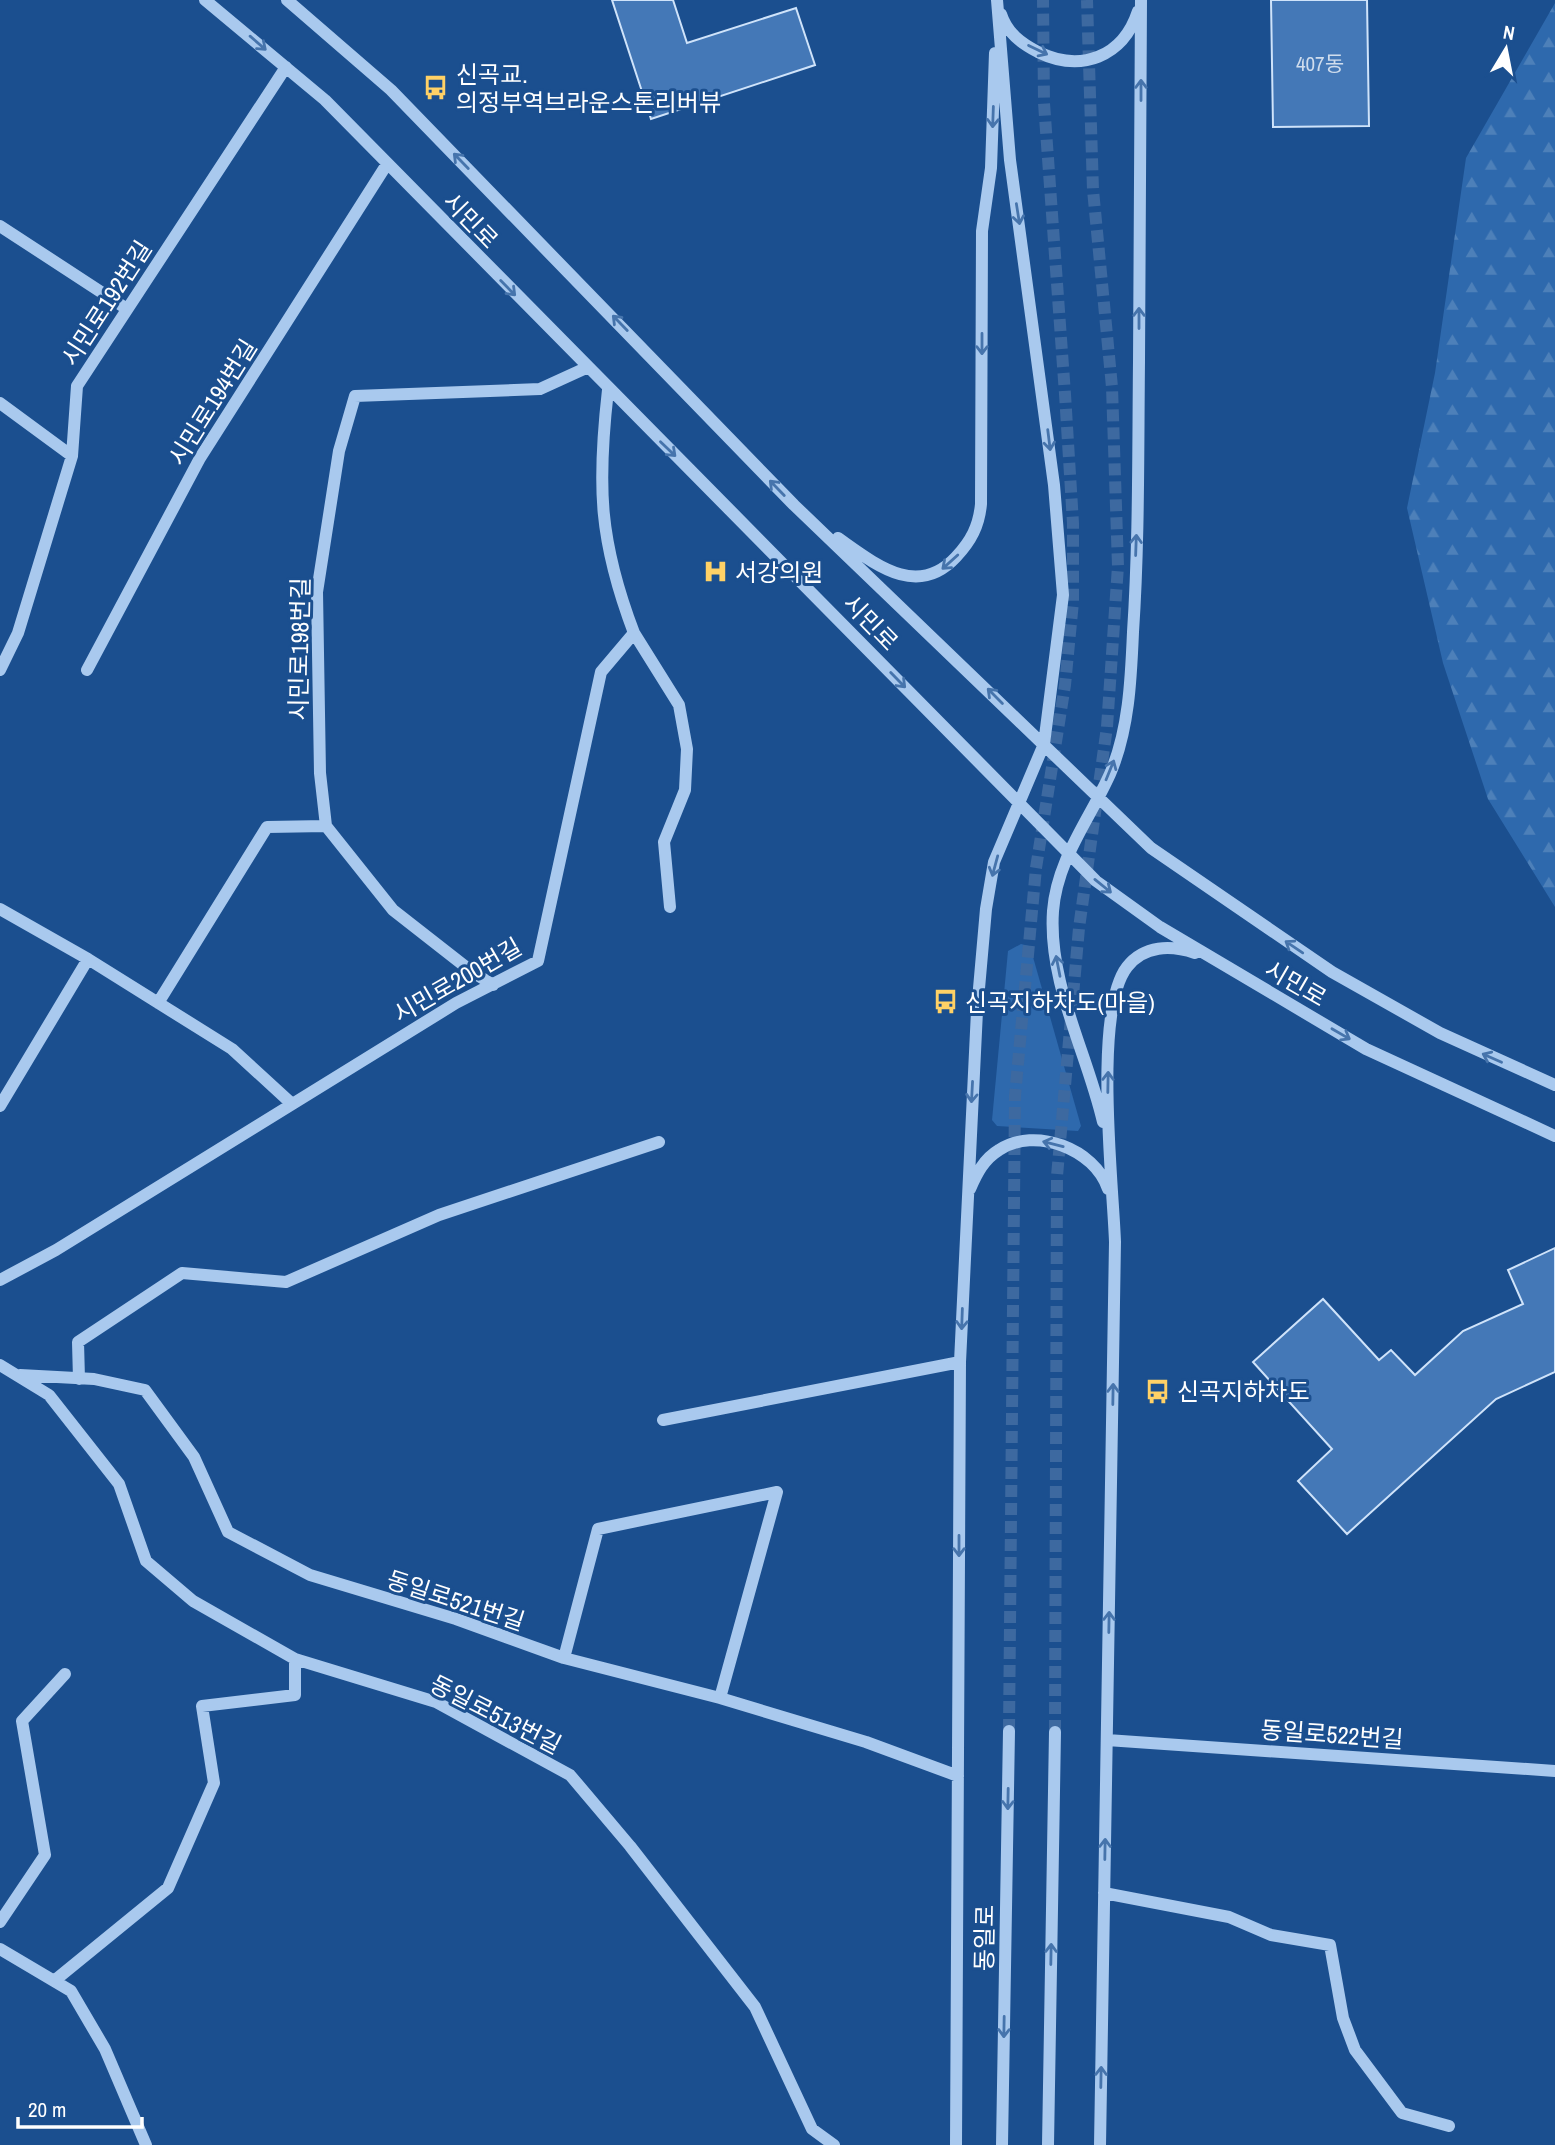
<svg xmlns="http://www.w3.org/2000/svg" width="1555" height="2145" viewBox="0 0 1555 2145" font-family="'Archivo Narrow','Noto Sans KR',sans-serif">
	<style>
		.grass { fill: #2e69ad }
		.forest { fill: url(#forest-firs) }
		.building { fill: #4478b7; stroke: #cfe3fa; stroke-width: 2 }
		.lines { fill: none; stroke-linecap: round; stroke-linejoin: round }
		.minor-tunnel { stroke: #3d69a0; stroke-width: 12; stroke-dasharray: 12 6; stroke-linecap: butt }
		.minor { stroke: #a9c9ee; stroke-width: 12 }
		.oneway { stroke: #4674ac }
		.labels { text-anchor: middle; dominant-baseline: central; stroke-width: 6; stroke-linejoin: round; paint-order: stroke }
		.number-label { font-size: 21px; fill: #d0dded }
		.poi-label { font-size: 24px; fill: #fff; stroke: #1b4f8f; text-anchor: start }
		.street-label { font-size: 24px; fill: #fff; stroke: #1b4f8f }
	</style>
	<defs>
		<pattern id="forest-firs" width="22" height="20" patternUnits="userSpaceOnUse" patternTransform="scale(1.75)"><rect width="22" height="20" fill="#2e69ad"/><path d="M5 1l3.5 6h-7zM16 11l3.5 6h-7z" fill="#4d80b9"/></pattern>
	</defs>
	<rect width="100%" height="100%" fill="#1b4f8f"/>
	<path class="grass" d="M 1021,944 L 1029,946 L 1031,950 L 1081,1126 L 1078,1131 L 997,1126 L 992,1120 L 1008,951 Z"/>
	<path class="forest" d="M 1555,3 L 1555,907 L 1488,799 L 1443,663 L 1407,508 L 1435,373 L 1466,158 Z"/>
	<path class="building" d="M 612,0 L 673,0 L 687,43 L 796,8 L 815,65 L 651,119 Z
		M 1271,0 L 1367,0 L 1369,126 L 1273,127 Z
		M 1555,1248 L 1555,1372 L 1496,1399 L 1347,1534 L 1298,1481 L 1332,1449 L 1253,1362 L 1323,1299 L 1379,1360 L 1391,1350 L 1415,1375 L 1463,1331 L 1523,1304 L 1508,1270 Z"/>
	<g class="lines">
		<path class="minor-tunnel" d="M 1009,1731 L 1015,1096 L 1036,868 L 1065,685 L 1073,602 L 1073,523 L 1065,394 L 1044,103 L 1043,0
			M 1055,1732 L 1057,1176 L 1079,928 L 1107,727 L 1118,566 L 1112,387 L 1093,190 L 1087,0"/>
		<path class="minor" d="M 205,0 L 325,100 L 1096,881 L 1160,927 L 1366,1049 L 1555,1136
			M 287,0 L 391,90 L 794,505 L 1151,848 L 1332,972 L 1440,1033 L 1555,1085
			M 1001,14 C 1007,33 1021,43 1038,52 C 1081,73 1123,57 1138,11
			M 0,226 L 127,309
			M 0,403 L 72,456
			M 838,538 C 875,564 917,599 956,557 C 971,541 979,526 981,504 L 982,231 L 991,168 L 995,53
			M 634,633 L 679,705 L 687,749 L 685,790 L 664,842 L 670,907
			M 0,670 L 18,633 L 72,456 L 77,386 L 286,67
			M 87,670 L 200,458 L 387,164
			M 0,909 L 88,959 L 232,1049 L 292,1104
			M 493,985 L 471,971 L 393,910 L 326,826 L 320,773 L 317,592 L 339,451 L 355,396 L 540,389 L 586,368
			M 158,1003 L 267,827 L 326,826
			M 0,1106 L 88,959
			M 1103,1122 C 1087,1052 1048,984 1053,911 C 1057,859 1090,819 1110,774 C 1129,730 1131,679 1133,632 C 1139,543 1138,452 1139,362 C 1140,241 1140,121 1141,0
			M 970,1189 C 977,1173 984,1159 999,1150 C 1035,1126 1095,1149 1108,1189
			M 0,1280 L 56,1250 L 456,1003 L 538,961 L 601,672 L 634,633 C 599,541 597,486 608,390
			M 0,1365 L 49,1395 L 119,1484 L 146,1561 L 193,1601 L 295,1659 L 436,1702 L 570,1775 L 630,1846 L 755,2007 L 812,2129 L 834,2145
			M 20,1375 L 94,1379 L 145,1390 L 194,1457 L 228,1532 L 310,1575 L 456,1619 L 564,1658 L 720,1698 L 866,1742 L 958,1776
			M 79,1379 L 78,1342 L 182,1273 L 286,1282 L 439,1215 L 659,1142
			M 663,1420 L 960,1362
			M 564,1658 L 598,1529 L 777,1492 L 720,1698
			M 1107,1740 L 1555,1771
			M 1104,1893 L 1229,1917 L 1271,1935 L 1330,1945 L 1343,2018 L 1355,2050 L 1402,2113 L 1449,2126
			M 0,1922 L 45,1855 L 22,1721 L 65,1674
			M 0,1949 L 71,1991 L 105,2049 L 146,2145
			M 54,1981 L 168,1888 L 214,1783 L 202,1706 L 295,1695 L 295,1659
			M 956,2145 L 960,1362 L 977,1011 L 986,909 L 994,862 L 1044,744 L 1063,595 L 1054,485 L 1010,160 L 997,0
			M 1002,2145 L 1009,1731
			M 1048,2145 L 1055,1732
			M 1100,2145 L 1115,1242 C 1113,1184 1093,1011 1127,967 C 1144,945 1171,945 1195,953"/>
	</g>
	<defs><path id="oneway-shaft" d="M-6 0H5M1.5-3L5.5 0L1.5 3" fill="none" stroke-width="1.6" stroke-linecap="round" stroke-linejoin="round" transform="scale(1.75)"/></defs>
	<g class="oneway">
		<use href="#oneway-shaft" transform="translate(258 43) rotate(41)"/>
		<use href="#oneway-shaft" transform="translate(1038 50) rotate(26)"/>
		<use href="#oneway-shaft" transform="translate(1141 90) rotate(-90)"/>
		<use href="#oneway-shaft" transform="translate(993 117) rotate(92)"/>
		<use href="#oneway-shaft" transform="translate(461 161) rotate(-134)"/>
		<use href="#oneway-shaft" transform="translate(1018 214) rotate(81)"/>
		<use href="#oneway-shaft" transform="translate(508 288) rotate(46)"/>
		<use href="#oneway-shaft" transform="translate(1139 318) rotate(-90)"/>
		<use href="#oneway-shaft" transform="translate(620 323) rotate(-134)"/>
		<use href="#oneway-shaft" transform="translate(982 344) rotate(90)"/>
		<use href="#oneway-shaft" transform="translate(1049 440) rotate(83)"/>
		<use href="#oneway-shaft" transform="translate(668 449) rotate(44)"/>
		<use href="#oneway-shaft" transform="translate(777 488) rotate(-134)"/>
		<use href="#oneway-shaft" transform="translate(1136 545) rotate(-88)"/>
		<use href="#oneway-shaft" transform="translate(950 562) rotate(138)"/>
		<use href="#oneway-shaft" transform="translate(898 680) rotate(46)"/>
		<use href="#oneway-shaft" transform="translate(995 696) rotate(-135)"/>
		<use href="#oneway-shaft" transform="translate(1110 770) rotate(-68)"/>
		<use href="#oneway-shaft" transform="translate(995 866) rotate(105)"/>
		<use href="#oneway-shaft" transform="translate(1103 886) rotate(39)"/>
		<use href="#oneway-shaft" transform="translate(1294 947) rotate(-146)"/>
		<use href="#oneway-shaft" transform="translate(1058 966) rotate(-101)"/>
		<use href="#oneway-shaft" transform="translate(1341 1034) rotate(30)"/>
		<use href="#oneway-shaft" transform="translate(1492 1058) rotate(-156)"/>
		<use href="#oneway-shaft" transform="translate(1108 1082) rotate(-89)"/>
		<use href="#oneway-shaft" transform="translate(972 1092) rotate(93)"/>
		<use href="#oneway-shaft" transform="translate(1053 1144) rotate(-166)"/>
		<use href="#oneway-shaft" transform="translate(962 1319) rotate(92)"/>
		<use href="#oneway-shaft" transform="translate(1113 1394) rotate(-89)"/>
		<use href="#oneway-shaft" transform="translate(959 1546) rotate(90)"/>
		<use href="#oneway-shaft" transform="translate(1109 1622) rotate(-89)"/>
		<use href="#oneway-shaft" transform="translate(1008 1799) rotate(91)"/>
		<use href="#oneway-shaft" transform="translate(1105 1849) rotate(-89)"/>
		<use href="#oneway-shaft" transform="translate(1051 1954) rotate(-89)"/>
		<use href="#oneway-shaft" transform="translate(1004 2027) rotate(91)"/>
		<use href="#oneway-shaft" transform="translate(1101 2077) rotate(-89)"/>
	</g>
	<defs>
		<symbol id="bus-bare" viewBox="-9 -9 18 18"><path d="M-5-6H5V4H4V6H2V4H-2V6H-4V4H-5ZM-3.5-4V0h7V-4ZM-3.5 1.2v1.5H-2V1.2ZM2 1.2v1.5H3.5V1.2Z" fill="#ffd166" stroke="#1b4f8f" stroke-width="2.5" paint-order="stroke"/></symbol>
		<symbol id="hospital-bare" viewBox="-9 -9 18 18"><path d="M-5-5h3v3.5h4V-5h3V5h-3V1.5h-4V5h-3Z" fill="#ffd166" stroke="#1b4f8f" stroke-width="2.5" paint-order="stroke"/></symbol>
	</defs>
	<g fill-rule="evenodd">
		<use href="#bus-bare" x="418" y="70" width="35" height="35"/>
		<use href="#hospital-bare" x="698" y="554" width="35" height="35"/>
		<use href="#bus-bare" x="928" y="984" width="35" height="35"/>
		<use href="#bus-bare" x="1140" y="1374" width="35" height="35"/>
	</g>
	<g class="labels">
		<g class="number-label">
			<text x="1320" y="63">407동</text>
		</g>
		<g class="poi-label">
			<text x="456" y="74">신곡교.<tspan x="456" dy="28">의정부역브라운스톤리버뷰</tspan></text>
			<text x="735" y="572">서강의원</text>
			<text x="965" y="1002">신곡지하차도(마을)</text>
			<text x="1177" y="1391">신곡지하차도</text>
		</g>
		<g class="street-label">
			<text transform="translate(471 220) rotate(46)">시민로</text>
			<text transform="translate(106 303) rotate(-57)">시민로192번길</text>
			<text transform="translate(212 402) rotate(-58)">시민로194번길</text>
			<text transform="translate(871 622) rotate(46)">시민로</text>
			<text transform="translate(299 649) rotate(-89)">시민로198번길</text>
			<text transform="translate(457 980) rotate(-30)">시민로200번길</text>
			<text transform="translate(1296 983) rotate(30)">시민로</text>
			<text transform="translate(456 1600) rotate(18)">동일로521번길</text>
			<text transform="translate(496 1714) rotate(27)">동일로513번길</text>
			<text transform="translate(1332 1734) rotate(4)">동일로522번길</text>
			<text transform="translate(984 1938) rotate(-89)">동일로</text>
		</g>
	</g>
	<g transform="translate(1506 49) rotate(10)" stroke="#1b4f8f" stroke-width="5" paint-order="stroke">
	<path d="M0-5L12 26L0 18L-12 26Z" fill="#ffffff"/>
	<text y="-10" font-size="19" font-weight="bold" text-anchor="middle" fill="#ffffff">N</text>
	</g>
	<path d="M18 2117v10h124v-10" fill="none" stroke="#ffffff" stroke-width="3.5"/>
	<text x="28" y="2117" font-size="21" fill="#ffffff" stroke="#1b4f8f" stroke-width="5" paint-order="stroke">20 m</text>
</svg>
